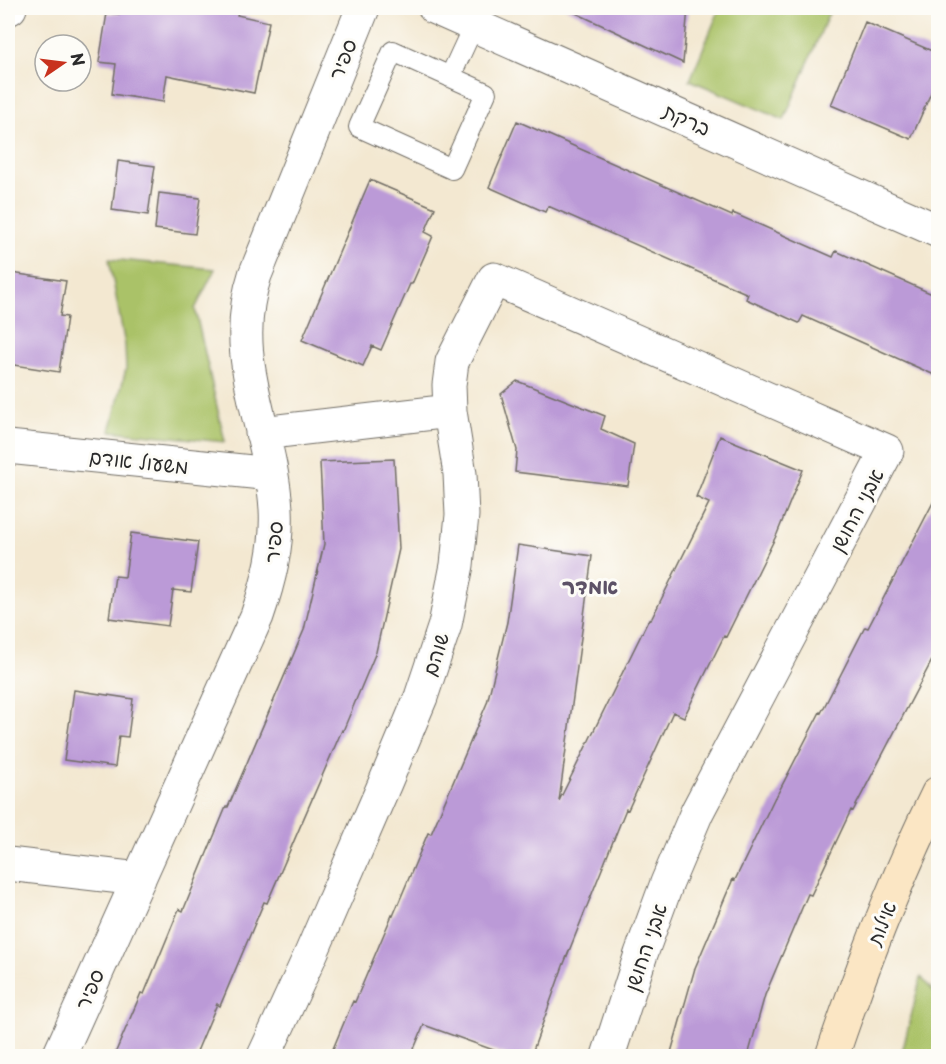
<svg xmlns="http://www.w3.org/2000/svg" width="946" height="1064" viewBox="0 0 946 1064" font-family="'Playpen Sans','Playpen Sans Hebrew',sans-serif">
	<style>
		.green { fill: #aac267; stroke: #6a7649; stroke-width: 1.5 }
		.building { fill: #bb9ad7 }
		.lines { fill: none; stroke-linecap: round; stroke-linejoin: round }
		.lane-casing { stroke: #716d65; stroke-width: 22 }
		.street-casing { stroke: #716d65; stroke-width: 35 }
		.secondary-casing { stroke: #716d65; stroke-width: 35 }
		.lane { stroke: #fff; stroke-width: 20 }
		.street { stroke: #fff; stroke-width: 33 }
		.secondary { stroke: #fbe6c4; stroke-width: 33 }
		.labels { text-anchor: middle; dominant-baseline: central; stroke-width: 6; stroke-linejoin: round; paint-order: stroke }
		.street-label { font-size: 20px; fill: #2b2b2b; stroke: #fdfcf7 }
		.neighbourhood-label { font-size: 21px; font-weight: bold; fill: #5d5267; stroke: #fdfcf7 }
	</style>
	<rect width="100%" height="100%" fill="#fdfcf7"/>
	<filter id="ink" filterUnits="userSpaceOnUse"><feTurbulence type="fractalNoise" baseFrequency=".0167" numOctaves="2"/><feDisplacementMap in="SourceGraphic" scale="12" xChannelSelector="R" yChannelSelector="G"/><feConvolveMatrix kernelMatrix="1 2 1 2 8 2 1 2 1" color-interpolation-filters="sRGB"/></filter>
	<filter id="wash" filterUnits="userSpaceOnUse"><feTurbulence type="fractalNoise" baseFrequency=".008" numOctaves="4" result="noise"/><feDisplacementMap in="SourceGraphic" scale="24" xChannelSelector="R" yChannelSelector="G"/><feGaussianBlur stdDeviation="1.35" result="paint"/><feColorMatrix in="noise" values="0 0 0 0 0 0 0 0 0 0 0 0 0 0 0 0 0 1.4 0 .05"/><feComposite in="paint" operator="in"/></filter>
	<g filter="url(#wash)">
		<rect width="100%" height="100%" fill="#f3e8d1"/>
		<path class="green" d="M 720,8 L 831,8 L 784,120 L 690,80 Z
			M 109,259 L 215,269 L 195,309 L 225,442 L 110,431 L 126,369 L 125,345 Z
			M 921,977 L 938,997 L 938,1056 L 901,1056 Z"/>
		<g id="blocks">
			<path class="building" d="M 120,8 L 239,8 L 237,15 L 269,22 L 254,93 L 167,75 L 163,102 L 112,94 L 116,64 L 99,62 L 107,13 L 119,14 Z
				M 565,8 L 688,8 L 683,63 Z
				M 865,22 L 939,54 L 939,74 L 911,139 L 831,105 Z
				M 517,121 L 732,216 L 733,213 L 833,257 L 836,251 L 939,297 L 939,377 L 803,316 L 799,323 L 746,299 L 748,294 L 548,206 L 545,212 L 489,187 Z
				M 118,161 L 155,166 L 148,215 L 112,210 Z
				M 370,180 L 435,208 L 425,232 L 433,236 L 412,284 L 410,284 L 381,350 L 372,346 L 363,366 L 302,340 Z
				M 159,193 L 200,198 L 195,234 L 155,229 Z
				M 11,273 L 66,281 L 60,316 L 67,317 L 59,372 L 8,364 L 8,297 Z
				M 517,381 L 605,416 L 601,429 L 634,444 L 628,486 L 515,472 L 517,450 L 501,394 Z
				M 720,436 L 803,470 L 777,534 L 726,637 L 724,636 L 684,717 L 673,712 L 628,810 L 626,809 L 563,966 L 531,1056 L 510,1056 L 424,1025 L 411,1056 L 330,1056 L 353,1001 L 355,1002 L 392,915 L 393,916 L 428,833 L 431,834 L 487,703 L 507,622 L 518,545 L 592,556 L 559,801 L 649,619 L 651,620 L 709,503 L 696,497 Z
				M 394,459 L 399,549 L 376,652 L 343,731 L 342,730 L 267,903 L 264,902 L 220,1006 L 217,1004 L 195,1056 L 114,1056 L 141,993 L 144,994 L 179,909 L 183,911 L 226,807 L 228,807 L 304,630 L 324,544 L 320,462 Z
				M 939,491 L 939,647 L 853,811 L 851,810 L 811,895 L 808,894 L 765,995 L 748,1056 L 670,1056 L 695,968 L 733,879 L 735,880 L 775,797 L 776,797 L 820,712 L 821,713 L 865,627 L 868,628 Z
				M 131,533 L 198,542 L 191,592 L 173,590 L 168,626 L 109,618 L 115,576 L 125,577 Z
				M 74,690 L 133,699 L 128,737 L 119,736 L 115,767 L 64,760 Z"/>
		</g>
	</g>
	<g filter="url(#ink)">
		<use href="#blocks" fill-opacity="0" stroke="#716d65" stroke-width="1.5"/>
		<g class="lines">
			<defs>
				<path id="lane" d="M 393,51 L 486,93 L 452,169 L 359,127 Z
					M 450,77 L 474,25"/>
				<path id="street" d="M 435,8 L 938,231
					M 8,9 L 10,8
					M 262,433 L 450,411
					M 8,447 L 271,474
					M 8,864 L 139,879
					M 59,1056 L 257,616 C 269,581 278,546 276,509 C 271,427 227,360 255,275 L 363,8
					M 264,1056 L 310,956 L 385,783 L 421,697 L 445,625 L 457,565 L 462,515 L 460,474 L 450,411 L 449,385 L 452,362 L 494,279 L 887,451 L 697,812 L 667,883 L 641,954 L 608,1056"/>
				<path id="secondary" d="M 832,1056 C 862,967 896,878 938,793"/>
			</defs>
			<use href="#lane" class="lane-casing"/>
			<use href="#street" class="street-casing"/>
			<use href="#secondary" class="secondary-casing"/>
			<use href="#lane" class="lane"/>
			<use href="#street" class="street"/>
			<use href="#secondary" class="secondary"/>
		</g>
	</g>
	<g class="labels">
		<g class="street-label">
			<text transform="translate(342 59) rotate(-68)">ספיר</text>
			<text transform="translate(687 119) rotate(24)">ברקת</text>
			<text transform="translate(139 461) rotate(6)">משעול אודם</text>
			<text transform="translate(856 510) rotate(-62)">אבני החושן</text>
			<text transform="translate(273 542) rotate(-84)">ספיר</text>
			<text transform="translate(435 654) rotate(-72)">שוהם</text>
			<text transform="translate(881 923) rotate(-68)">אילות</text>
			<text transform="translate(645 947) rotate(-71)">אבני החושן</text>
			<text transform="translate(89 989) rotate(-66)">ספיר</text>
		</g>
		<g class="neighbourhood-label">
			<text x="590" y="585">אמדר</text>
		</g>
	</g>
	<rect width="946" height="1064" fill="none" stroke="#fdfcf7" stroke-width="30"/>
	<g transform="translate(63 63) rotate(76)"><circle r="28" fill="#fdfcf7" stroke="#a9a8a5" stroke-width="1.5"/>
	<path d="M0-4.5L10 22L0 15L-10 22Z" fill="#c8321e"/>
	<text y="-9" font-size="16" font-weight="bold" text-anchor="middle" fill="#2b2b2b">N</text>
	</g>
</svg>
